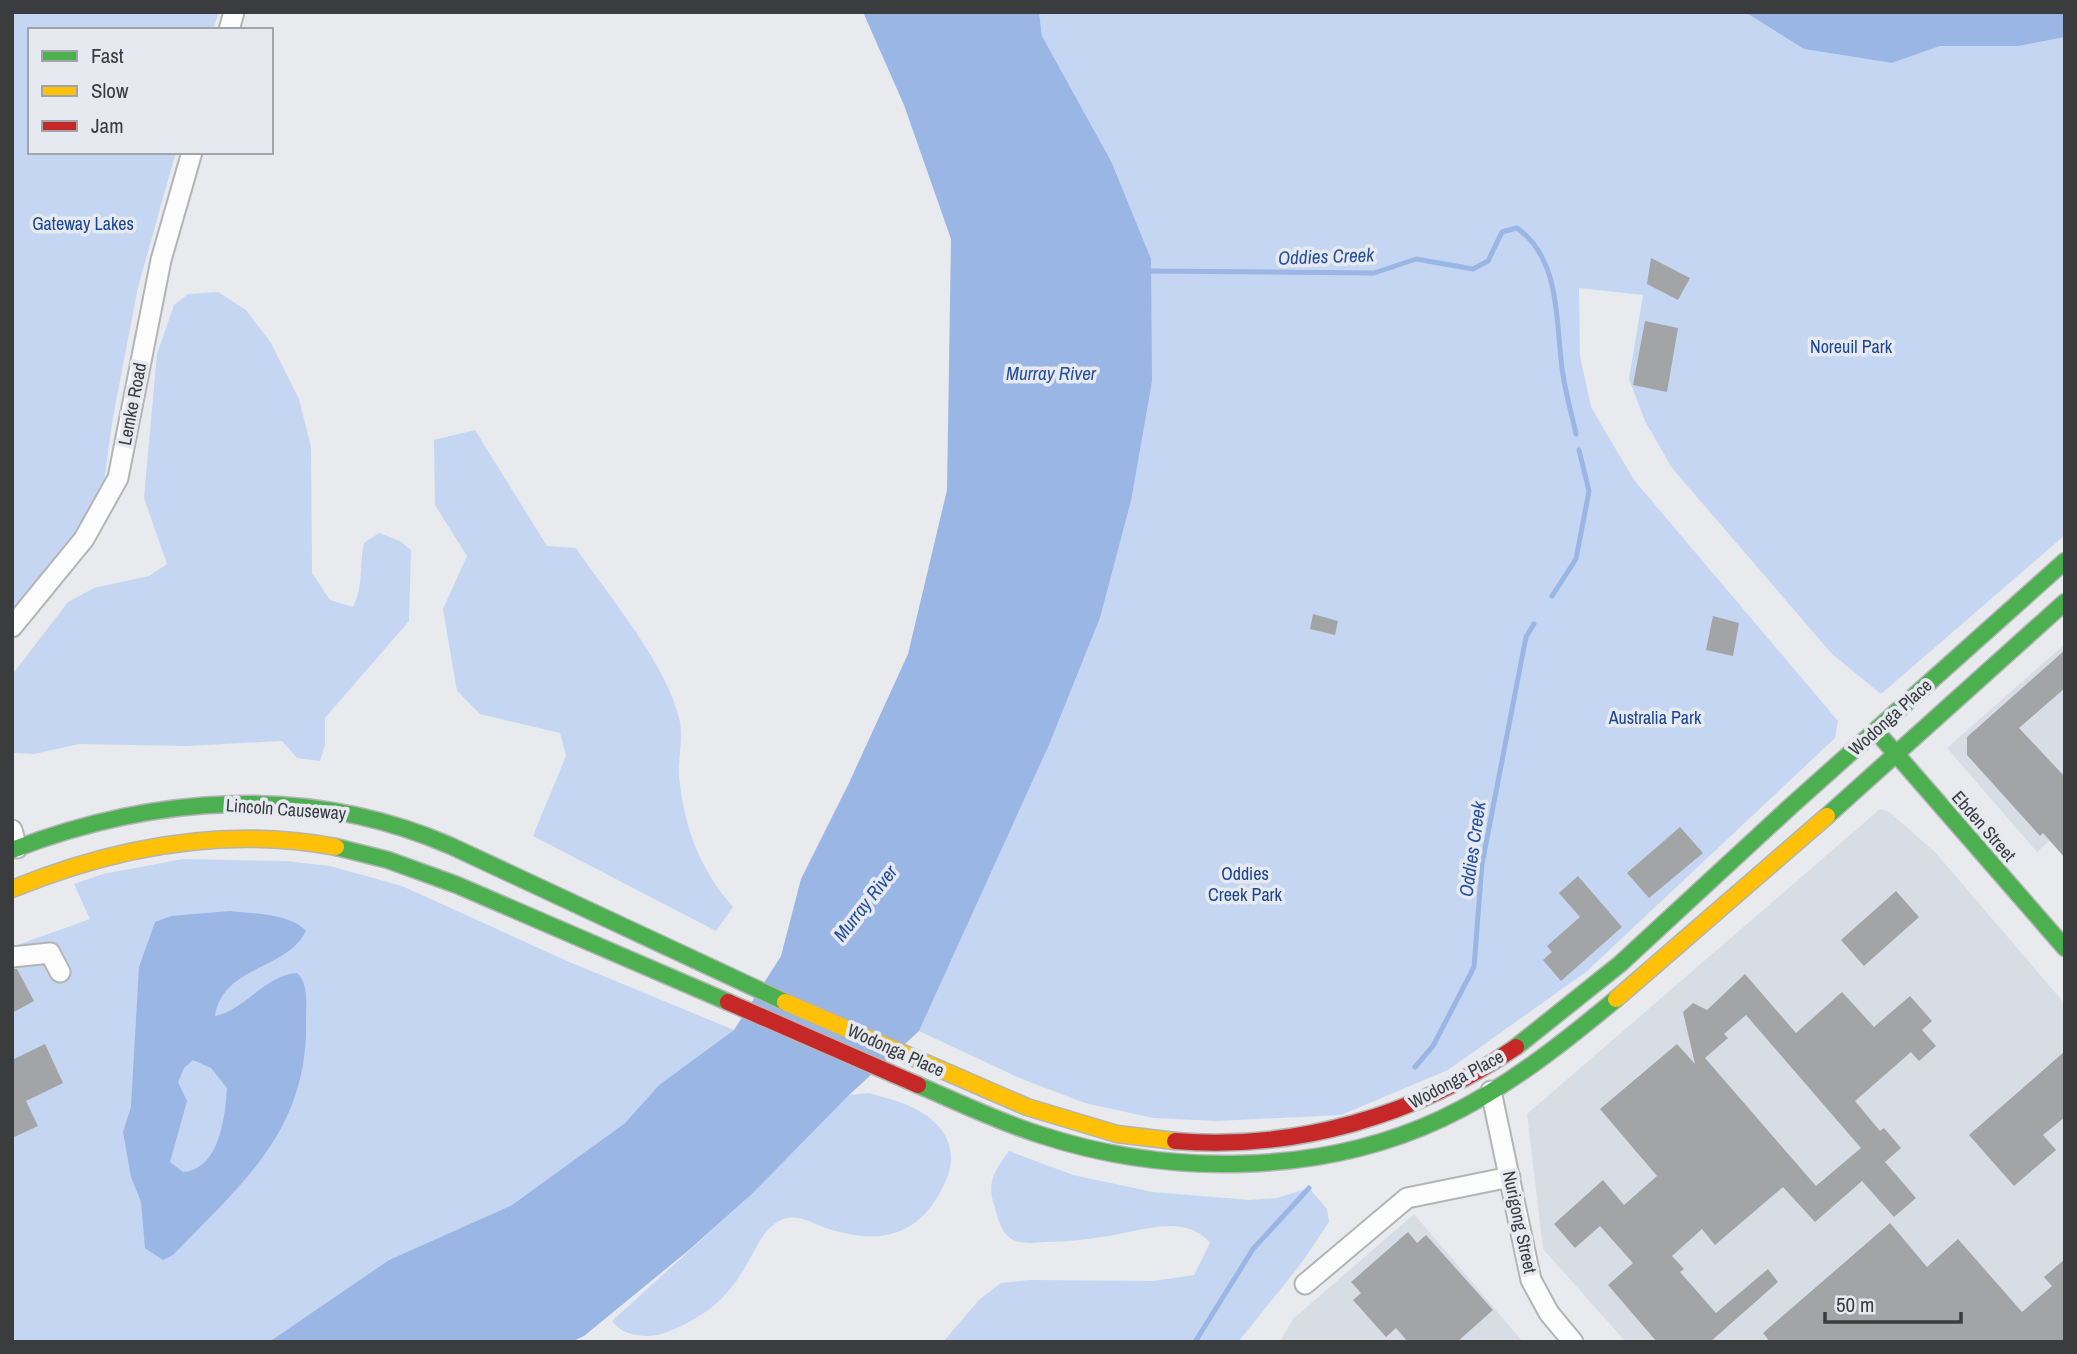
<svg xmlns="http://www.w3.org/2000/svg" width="2077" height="1354" viewBox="0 0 2077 1354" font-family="'Archivo Narrow',sans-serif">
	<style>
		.built { fill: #d8dde5 }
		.green { fill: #c5d6f2 }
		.water { fill: #9ab6e5; fill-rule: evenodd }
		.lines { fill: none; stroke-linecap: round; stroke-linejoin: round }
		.stream { stroke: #9ab6e5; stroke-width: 5 }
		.building { fill: #a2a4a6; fill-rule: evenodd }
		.street-casing { stroke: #b2b4b5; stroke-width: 23 }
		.fast-casing { stroke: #b2b4b5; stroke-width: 19 }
		.slow-casing { stroke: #b2b4b5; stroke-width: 19 }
		.jam-casing { stroke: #b2b4b5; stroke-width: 19 }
		.street { stroke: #fcfcfc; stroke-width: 19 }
		.fast { stroke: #4caf50; stroke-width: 16 }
		.slow { stroke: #ffc107; stroke-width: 16 }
		.jam { stroke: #c62828; stroke-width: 16 }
		.labels { text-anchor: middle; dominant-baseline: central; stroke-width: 7; stroke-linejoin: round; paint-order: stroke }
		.park-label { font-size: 18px; fill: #1b4493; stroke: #e6e9ef }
		.street-label { font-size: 18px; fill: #3a3c3e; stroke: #e6e9ef }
		.water-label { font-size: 19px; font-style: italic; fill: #254f9f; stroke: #e6e9ef }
	</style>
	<rect width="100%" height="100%" fill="#e8eaed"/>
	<path class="built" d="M 2065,644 L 2065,827 L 2037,852 L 1947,748 Z
		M 1880,809 L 1889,812 L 1935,852 L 2065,1004 L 2065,1342 L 1626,1342 L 1543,1249 L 1527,1114 Z
		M 1414,1214 L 1523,1342 L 1280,1342 L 1293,1319 Z"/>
	<path class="green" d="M 12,12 L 219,12 L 213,30 L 30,30 L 30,152 L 176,152 L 138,287 L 112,423 L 102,496 L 85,528 L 12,610 Z
		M 1039,12 L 1745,12 L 1804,49 L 1892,63 L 1940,46 L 2019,46 L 2065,37 L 2065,535 L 1881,694 L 1832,654 L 1672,468 L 1645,421 L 1629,379 L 1643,295 L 1579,288 L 1580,356 L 1591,407 L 1634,480 L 1838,721 L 1835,738 L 1586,972 L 1448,1070 L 1341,1115 L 1217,1121 L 1153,1118 L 1085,1103 L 1022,1079 L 919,1031 L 1049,745 L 1100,618 L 1131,501 L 1111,161 L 1042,36 Z
		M 218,292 L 246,310 L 271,343 L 299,399 L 311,447 L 312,573 L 330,600 L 353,607 C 364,585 359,566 364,543 L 379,533 L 400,541 L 411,550 L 409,621 L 325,718 L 325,745 L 320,761 L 297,758 L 282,741 L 186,746 L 79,744 L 34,754 L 13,753 L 12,675 L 68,602 L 94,588 L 149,576 L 167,564 L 144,498 L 157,354 L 174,305 L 188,294 Z
		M 475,430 L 547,546 L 576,548 C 609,597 668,665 680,722 C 683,739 678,759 679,776 C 684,827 699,868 733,907 L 716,931 L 533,836 L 566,756 L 560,733 L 480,714 L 457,691 L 443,609 L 467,556 L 435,505 L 434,440 Z
		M 183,859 L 285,861 L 330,866 L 402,886 L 567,961 L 734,1030 L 659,1085 L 625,1123 L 512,1205 L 389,1260 L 269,1342 L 12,1342 L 12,947 L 90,919 L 74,884 L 103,874 Z
		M 869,1093 C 894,1100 923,1107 940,1128 C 952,1143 954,1161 947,1178 C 923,1235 883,1247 826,1228 C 811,1223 797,1213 781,1220 C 764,1228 757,1247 748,1262 C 733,1290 714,1310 685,1324 C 672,1330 659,1337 645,1336 C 631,1335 620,1332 612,1321 L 753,1193 L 849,1095 Z
		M 1009,1151 L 1073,1175 L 1153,1192 L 1250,1200 L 1277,1198 L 1309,1188 L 1327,1209 L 1329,1222 L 1300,1265 L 1238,1342 L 943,1342 L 979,1300 L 1001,1283 L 1029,1280 L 1153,1281 L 1194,1275 L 1210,1243 C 1185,1213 1141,1231 1109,1236 C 1088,1239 1066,1242 1045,1242 C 1035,1243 1023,1244 1013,1240 C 1002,1234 998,1220 995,1208 C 986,1183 994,1171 1009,1151 Z"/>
	<path class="water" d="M 863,12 L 1039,12 L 1042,36 L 1111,161 L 1151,259 L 1152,381 L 1131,501 L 1100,618 L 1049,745 L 919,1031 L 849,1095 L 753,1193 L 689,1250 L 584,1336 L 571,1342 L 269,1342 L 389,1260 L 512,1205 L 625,1123 L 659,1085 L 734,1030 L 781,956 L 801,879 L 849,783 L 908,654 L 947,490 L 951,239 L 904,105 Z
		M 1745,12 L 2065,12 L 2065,37 L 2019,46 L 1940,46 L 1892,63 L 1804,49 Z
		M 230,911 C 252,914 290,913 306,931 C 286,971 223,965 215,1016 C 245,1010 265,975 297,973 C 309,983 306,1005 306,1019 C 309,1129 243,1183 173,1255 L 163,1260 L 145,1248 L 141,1202 L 131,1177 L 123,1132 L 131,1107 L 139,967 L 155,922 L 171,916 ZM 193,1060 L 211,1068 L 227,1088 C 225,1117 220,1169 183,1172 L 170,1162 L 187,1101 L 178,1082 L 184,1068 Z"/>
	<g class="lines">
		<path class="stream" d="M 1146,271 L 1374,273 L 1416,259 L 1473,269 L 1488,261 L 1502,232 L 1517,228 C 1563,261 1555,326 1563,375 C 1566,395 1572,415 1576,434
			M 1552,596 L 1576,559 L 1589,491 L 1579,450
			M 1415,1067 L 1433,1046 L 1474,967 L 1482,864 L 1526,637 L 1534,624
			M 1195,1342 L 1253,1249 L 1309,1188"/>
	</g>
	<path class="building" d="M 1651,258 L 1690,278 L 1678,300 L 1647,284 Z
		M 1645,321 L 1678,328 L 1667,392 L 1633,385 Z
		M 1313,614 L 1338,621 L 1335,635 L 1310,629 Z
		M 1713,616 L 1739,623 L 1733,656 L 1706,650 Z
		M 2065,650 L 2065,688 L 2019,728 L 2065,777 L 2065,858 L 2043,833 L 2040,836 L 1967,755 L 1967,737 Z
		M 1680,827 L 1703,853 L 1649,898 L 1627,873 Z
		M 1578,876 L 1622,927 L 1561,981 L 1543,960 L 1552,952 L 1547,946 L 1580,917 L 1559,893 Z
		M 1896,891 L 1919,917 L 1864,966 L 1841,940 Z
		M 12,969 L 17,969 L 34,1001 L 12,1013 Z
		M 1745,974 L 1796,1033 L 1842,992 L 1874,1027 L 1910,996 L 1932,1021 L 1922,1030 L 1936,1046 L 1919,1061 L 1911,1052 L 1855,1101 L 1880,1131 L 1884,1128 L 1901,1148 L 1885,1162 L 1916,1198 L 1894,1217 L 1862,1181 L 1815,1222 L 1783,1187 L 1715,1245 L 1702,1229 L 1672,1256 L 1684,1269 L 1680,1272 L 1716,1313 L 1768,1269 L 1778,1282 L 1710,1342 L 1657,1342 L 1608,1285 L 1633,1263 L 1600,1226 L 1575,1248 L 1554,1224 L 1603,1180 L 1624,1205 L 1657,1176 L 1600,1109 L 1677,1044 L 1695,1064 L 1683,1012 L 1693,1003 L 1707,1010 ZM 1746,1015 L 1861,1148 L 1816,1186 L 1705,1058 L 1728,1038 L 1724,1034 Z
		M 45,1044 L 63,1083 L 26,1101 L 38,1126 L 12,1138 L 12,1060 Z
		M 2065,1051 L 2065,1117 L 2043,1135 L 2056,1150 L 2014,1186 L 1969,1135 Z
		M 1890,1223 L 1927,1267 L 1958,1239 L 2022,1312 L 2052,1286 L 2044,1277 L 2065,1259 L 2065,1342 L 1770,1342 L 1763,1333 Z
		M 1408,1232 L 1417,1243 L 1426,1235 L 1493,1310 L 1457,1342 L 1408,1342 L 1396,1328 L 1386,1337 L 1353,1300 L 1361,1293 L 1351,1282 Z"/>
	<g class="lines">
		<defs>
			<path id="street" d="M 229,30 L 234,12
				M 12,627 L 84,539 L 118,478 L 161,260 L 192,152
				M 12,830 L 17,848
				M 12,957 L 50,953 L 60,972
				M 1491,1091 L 1531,1280 L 1549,1313 L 1573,1342
				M 1305,1284 L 1407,1198 L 1510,1177"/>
			<path id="fast" d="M 1883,739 L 2065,948
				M 1827,816 L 2065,602
				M 336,847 L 388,860 L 457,885 L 728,1002
				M 12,850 C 154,795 309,784 451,846 L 785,1002
				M 1516,1047 L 1620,964 L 1791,806 L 2065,561
				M 918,1085 C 958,1102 999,1122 1041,1135 C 1167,1176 1319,1176 1441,1119 C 1505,1089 1562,1044 1616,999"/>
			<path id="slow" d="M 12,889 C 115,847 225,826 336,847
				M 1616,999 L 1827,816
				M 785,1002 L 1027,1107 L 1117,1134 L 1175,1141"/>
			<path id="jam" d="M 728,1002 L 918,1085
				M 1175,1141 C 1296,1151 1417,1115 1516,1047"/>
		</defs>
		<use href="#street" class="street-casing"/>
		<use href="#fast" class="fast-casing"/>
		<use href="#slow" class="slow-casing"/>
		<use href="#jam" class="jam-casing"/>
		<use href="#street" class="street"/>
		<use href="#fast" class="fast"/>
		<use href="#slow" class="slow"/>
		<use href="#jam" class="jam"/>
	</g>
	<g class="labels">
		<g class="park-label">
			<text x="83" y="223">Gateway Lakes</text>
			<text x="1851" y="346">Noreuil Park</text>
			<text x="1655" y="717">Australia Park</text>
			<text x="1245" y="873">Oddies<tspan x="1245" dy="21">Creek Park</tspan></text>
		</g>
		<g class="street-label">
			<text transform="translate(132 404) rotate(-79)">Lemke Road</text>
			<text transform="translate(1890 717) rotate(-42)">Wodonga Place</text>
			<text transform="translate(286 809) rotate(4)">Lincoln Causeway</text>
			<text transform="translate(1984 826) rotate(49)">Ebden Street</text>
			<text transform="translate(896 1050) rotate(24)">Wodonga Place</text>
			<text transform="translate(1456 1079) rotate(-28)">Wodonga Place</text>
			<text transform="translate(1520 1222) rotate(78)">Nurigong Street</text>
		</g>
		<g class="water-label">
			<text transform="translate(1326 256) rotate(-2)">Oddies Creek</text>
			<text x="1051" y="373">Murray River</text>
			<text transform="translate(1472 849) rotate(-82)">Oddies Creek</text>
			<text transform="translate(865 903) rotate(-52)">Murray River</text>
		</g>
	</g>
	<rect width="2077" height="1354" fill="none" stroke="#3a3c3e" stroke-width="28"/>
	<rect x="28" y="28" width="245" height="126" fill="#e6e9ef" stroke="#a1a4a8" stroke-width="2"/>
	<rect x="42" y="51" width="35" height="10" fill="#4caf50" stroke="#a1a4a8" stroke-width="2"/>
	<text x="91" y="63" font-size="21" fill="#3a3c3e">Fast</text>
	<rect x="42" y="86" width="35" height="10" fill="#ffc107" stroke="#a1a4a8" stroke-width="2"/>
	<text x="91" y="98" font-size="21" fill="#3a3c3e">Slow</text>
	<rect x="42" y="121" width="35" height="10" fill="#c62828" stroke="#a1a4a8" stroke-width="2"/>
	<text x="91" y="133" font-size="21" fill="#3a3c3e">Jam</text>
	<path d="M1825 1312v10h136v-10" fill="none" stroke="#3a3c3e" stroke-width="3.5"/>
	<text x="1836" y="1312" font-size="21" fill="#3a3c3e" stroke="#e6e9ef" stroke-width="5" paint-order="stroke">50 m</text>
</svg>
